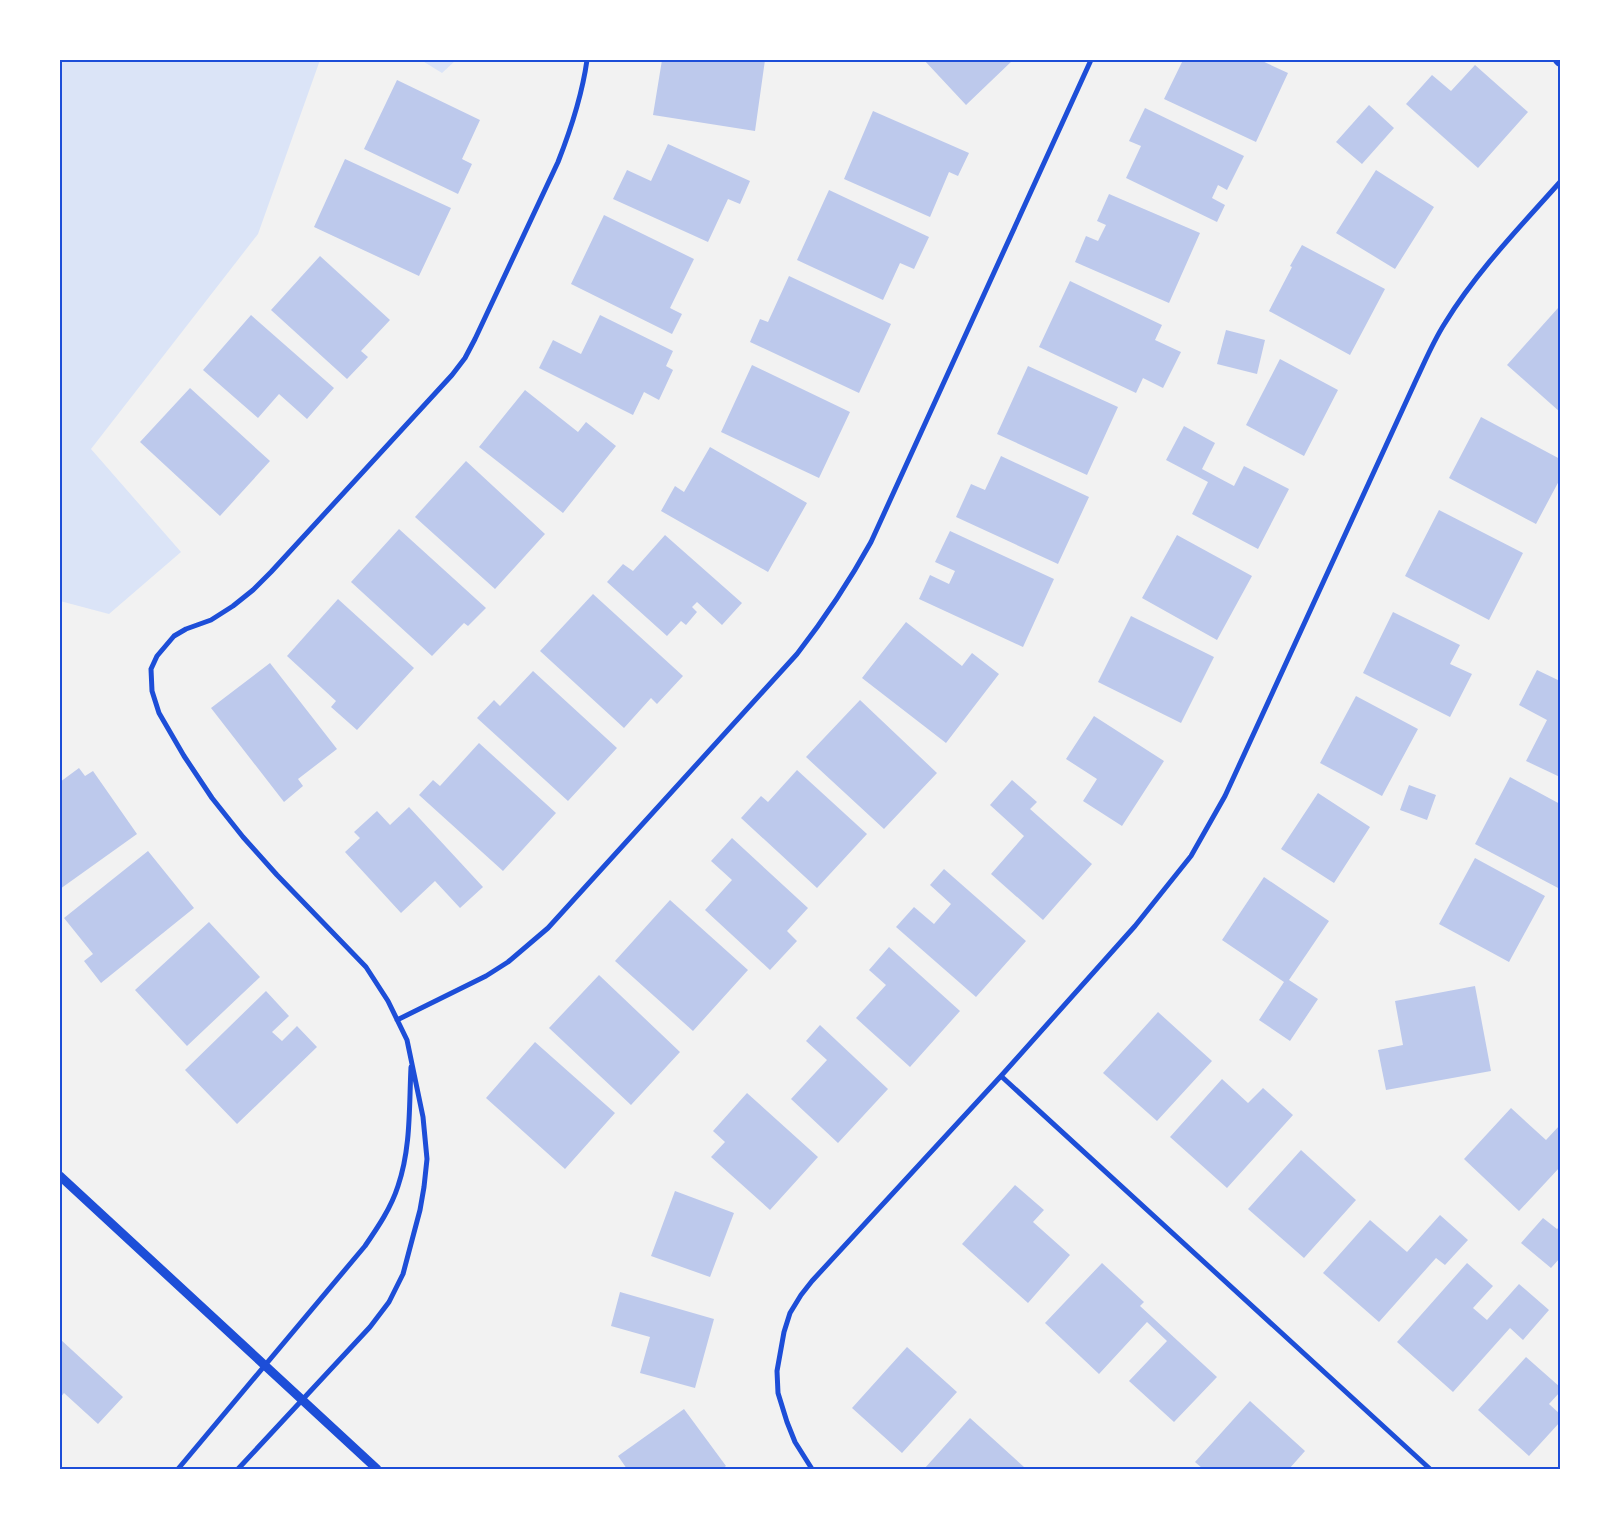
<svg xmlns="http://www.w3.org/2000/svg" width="1620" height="1529" viewBox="0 0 1620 1529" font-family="Lato,sans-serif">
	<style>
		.green { fill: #dbe4f7 }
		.building { fill: #bdc9ec }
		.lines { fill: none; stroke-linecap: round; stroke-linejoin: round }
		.minor { stroke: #1d4ed8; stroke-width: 5 }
		.tertiary { stroke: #1d4ed8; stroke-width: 9 }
		.secondary { stroke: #1d4ed8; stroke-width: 10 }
		.neatline { fill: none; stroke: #1d4ed8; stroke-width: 2 }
	</style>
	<rect width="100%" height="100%" fill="#f2f2f2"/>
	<path class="green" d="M 60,60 L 320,60 L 258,234 L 91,449 L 181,552 L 109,614 L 60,601 Z
		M 421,60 L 456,60 L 442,73 Z"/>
	<path class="building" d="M 662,60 L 765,60 L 755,131 L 653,115 Z
		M 924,60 L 1013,60 L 966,105 Z
		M 1183,60 L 1260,60 L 1288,73 L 1256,142 L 1164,99 Z
		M 1475,65 L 1528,112 L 1478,168 L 1406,104 L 1432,75 L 1451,91 Z
		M 397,80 L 480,120 L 462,159 L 472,164 L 458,194 L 364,149 Z
		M 1369,105 L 1394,128 L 1362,164 L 1336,142 Z
		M 1145,108 L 1244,156 L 1227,190 L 1218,185 L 1212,198 L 1225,205 L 1217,222 L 1126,178 L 1141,146 L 1129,141 Z
		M 873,111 L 969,153 L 958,176 L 949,172 L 930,217 L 844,179 Z
		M 668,144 L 750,181 L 740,204 L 728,199 L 708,242 L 613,199 L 627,170 L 651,181 Z
		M 345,159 L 451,208 L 419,276 L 314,227 Z
		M 1376,170 L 1434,207 L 1395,269 L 1336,233 Z
		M 829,190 L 929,237 L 914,269 L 900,263 L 883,300 L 797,260 Z
		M 1109,194 L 1200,233 L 1169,303 L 1075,262 L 1086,236 L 1098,241 L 1106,225 L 1097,221 Z
		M 604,215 L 694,259 L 670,308 L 682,314 L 672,334 L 571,284 Z
		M 1302,245 L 1385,289 L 1350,355 L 1269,311 L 1292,267 L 1290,266 Z
		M 320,256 L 390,320 L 361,351 L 368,357 L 347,379 L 271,310 Z
		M 789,276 L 891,324 L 859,393 L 750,342 L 760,319 L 768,322 Z
		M 1070,281 L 1162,325 L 1155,340 L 1181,352 L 1163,388 L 1143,378 L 1136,393 L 1039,347 Z
		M 1558,308 L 1560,310 L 1560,412 L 1507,365 Z
		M 251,315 L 334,388 L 307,419 L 279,394 L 258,418 L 203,370 Z
		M 600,315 L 673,351 L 666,366 L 673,370 L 659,400 L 644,392 L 633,415 L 539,368 L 553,340 L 581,354 Z
		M 1226,330 L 1265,340 L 1257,374 L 1217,364 Z
		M 1280,359 L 1338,390 L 1304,456 L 1246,425 Z
		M 752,365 L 850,412 L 819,478 L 721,432 Z
		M 1028,366 L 1118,407 L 1087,475 L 997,434 Z
		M 190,388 L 270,461 L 220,516 L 140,442 Z
		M 525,390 L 578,432 L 586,422 L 616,446 L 563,513 L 479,447 Z
		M 1481,417 L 1560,459 L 1560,479 L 1536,524 L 1449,478 Z
		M 1184,426 L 1215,443 L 1202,469 L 1234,486 L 1244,466 L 1289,489 L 1258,549 L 1192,514 L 1208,482 L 1166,460 Z
		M 710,447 L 807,503 L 768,572 L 661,511 L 675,486 L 684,492 Z
		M 1001,456 L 1089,497 L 1058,564 L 956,517 L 971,484 L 985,490 Z
		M 466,461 L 545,534 L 495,589 L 415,517 Z
		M 1439,510 L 1523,553 L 1489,620 L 1405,576 Z
		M 399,529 L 486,608 L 468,626 L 464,623 L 432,656 L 351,582 Z
		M 950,531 L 1054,579 L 1023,647 L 919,599 L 930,575 L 949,584 L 955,571 L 935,562 Z
		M 665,535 L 742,603 L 722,625 L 697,602 L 692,607 L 697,612 L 686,625 L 681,621 L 667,636 L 607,582 L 623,564 L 633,571 Z
		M 1177,535 L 1252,576 L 1217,640 L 1142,598 Z
		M 593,594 L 683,676 L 657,704 L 651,698 L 624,728 L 540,651 Z
		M 338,599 L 414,668 L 357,730 L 331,707 L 336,701 L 287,656 Z
		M 1393,612 L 1460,645 L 1450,664 L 1472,674 L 1450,717 L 1363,673 Z
		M 1131,616 L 1214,657 L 1181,723 L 1098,682 Z
		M 906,622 L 962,666 L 972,653 L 999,674 L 946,743 L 862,678 Z
		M 270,663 L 337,749 L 298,779 L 303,786 L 284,802 L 211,708 Z
		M 1537,670 L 1560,681 L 1560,777 L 1526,761 L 1547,720 L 1519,705 Z
		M 533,671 L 617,748 L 568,801 L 477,718 L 494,700 L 500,706 Z
		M 1356,696 L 1418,729 L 1382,796 L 1320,763 Z
		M 860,700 L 937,773 L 884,829 L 806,757 Z
		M 1094,716 L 1164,761 L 1122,826 L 1083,801 L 1097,779 L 1066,759 Z
		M 479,743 L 556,813 L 503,871 L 419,795 L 433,780 L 440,786 Z
		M 79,768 L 85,776 L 93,771 L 137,834 L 60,889 L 60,782 Z
		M 797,770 L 867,834 L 817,888 L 741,818 L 761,796 L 768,802 Z
		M 1510,777 L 1560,804 L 1560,889 L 1475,844 Z
		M 1012,780 L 1037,802 L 1030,809 L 1092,864 L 1043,920 L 991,874 L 1024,836 L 990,805 Z
		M 1409,785 L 1436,795 L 1427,820 L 1400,810 Z
		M 1318,793 L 1370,827 L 1334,883 L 1281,849 Z
		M 409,807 L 483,887 L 460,908 L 435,881 L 401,913 L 345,852 L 360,838 L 354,832 L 377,811 L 390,825 Z
		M 732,838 L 808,908 L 787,931 L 797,941 L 770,970 L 705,910 L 732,880 L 711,861 Z
		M 148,851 L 194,908 L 101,983 L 84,961 L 93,954 L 64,918 Z
		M 1475,858 L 1545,896 L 1509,962 L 1439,924 Z
		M 944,869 L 1026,941 L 976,997 L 896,927 L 914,907 L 934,924 L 951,904 L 930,885 Z
		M 1264,877 L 1329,921 L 1289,980 L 1318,999 L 1290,1041 L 1259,1020 L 1284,982 L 1222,940 Z
		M 670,900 L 748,970 L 693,1031 L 615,961 Z
		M 209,922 L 260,977 L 187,1046 L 135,990 Z
		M 889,947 L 960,1011 L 910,1067 L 856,1018 L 886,985 L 869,970 Z
		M 599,975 L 680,1052 L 631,1105 L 549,1028 Z
		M 1475,986 L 1491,1071 L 1386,1090 L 1378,1050 L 1403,1045 L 1395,1001 Z
		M 266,991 L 289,1016 L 272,1032 L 282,1041 L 297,1026 L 317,1047 L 237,1124 L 185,1070 Z
		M 1158,1012 L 1212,1061 L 1157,1121 L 1103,1073 Z
		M 820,1025 L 888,1089 L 838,1143 L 791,1099 L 827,1060 L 806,1041 Z
		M 535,1042 L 615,1113 L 565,1169 L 486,1098 Z
		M 1222,1079 L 1248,1103 L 1263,1088 L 1293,1115 L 1227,1188 L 1170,1137 Z
		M 747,1093 L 818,1157 L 770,1210 L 711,1157 L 725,1142 L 713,1131 Z
		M 1511,1108 L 1546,1140 L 1560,1125 L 1560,1167 L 1519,1211 L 1464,1159 Z
		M 1301,1150 L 1356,1200 L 1304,1258 L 1248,1209 Z
		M 1015,1185 L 1044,1210 L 1033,1222 L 1070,1255 L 1028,1303 L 962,1244 Z
		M 675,1191 L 734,1213 L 710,1277 L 651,1256 Z
		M 1440,1215 L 1468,1240 L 1445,1265 L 1436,1258 L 1379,1322 L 1323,1273 L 1370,1220 L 1407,1252 Z
		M 1543,1218 L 1557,1229 L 1560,1226 L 1560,1258 L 1551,1268 L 1521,1243 Z
		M 1102,1263 L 1144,1302 L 1140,1306 L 1217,1377 L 1174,1422 L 1129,1381 L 1167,1341 L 1147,1322 L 1099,1374 L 1045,1323 Z
		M 1467,1263 L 1493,1286 L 1473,1308 L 1487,1320 L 1519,1284 L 1549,1310 L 1523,1340 L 1510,1328 L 1453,1392 L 1397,1342 Z
		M 620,1292 L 714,1319 L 695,1388 L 640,1373 L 650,1337 L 611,1326 Z
		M 60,1339 L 123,1397 L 98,1424 L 64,1393 L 60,1398 Z
		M 907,1347 L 957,1392 L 902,1453 L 852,1408 Z
		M 1526,1357 L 1560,1387 L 1560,1392 L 1549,1404 L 1560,1414 L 1560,1422 L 1529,1456 L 1478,1410 Z
		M 1250,1401 L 1305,1451 L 1289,1469 L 1203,1469 L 1195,1462 Z
		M 684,1409 L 726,1466 L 722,1469 L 627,1469 L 618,1456 Z
		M 970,1418 L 1024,1467 L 1022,1469 L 924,1469 Z"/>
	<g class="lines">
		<path class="minor" d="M 397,1020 L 486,976 L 508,962 L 548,928 L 797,654 C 825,618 849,582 871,542 L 1091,60
			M 1001,1076 L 1430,1469
			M 178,1469 L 365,1246 C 378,1227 391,1208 398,1186 C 411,1148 409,1107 411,1067
			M 238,1469 L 370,1327 L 389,1302 L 403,1274 L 420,1210 L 424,1187 L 427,1159 L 423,1117 L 407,1040 L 388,1001 L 366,967 L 277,875 L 243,837 L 212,798 L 184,756 L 159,713 L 152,691 L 151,669 L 157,656 L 174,636 L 186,629 L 211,620 L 233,606 L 253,590 L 271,572 L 452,375 L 465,358 L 475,339 L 558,162 C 571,129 582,96 587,60
			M 812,1469 L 795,1442 L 787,1422 L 778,1393 L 777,1371 L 784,1332 L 790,1313 L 801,1295 L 812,1281 L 1001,1076 L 1135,926 L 1191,856 L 1225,796 L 1417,378 C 1426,359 1434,340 1445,323 C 1477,271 1520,227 1560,182"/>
		<path class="tertiary" d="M 60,1176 L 377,1469"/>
		<path class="secondary" d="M 1558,60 L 1560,62"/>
	</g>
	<rect width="1620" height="1529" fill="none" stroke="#ffffff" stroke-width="122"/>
	<rect x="61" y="61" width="1498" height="1407" class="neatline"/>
</svg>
